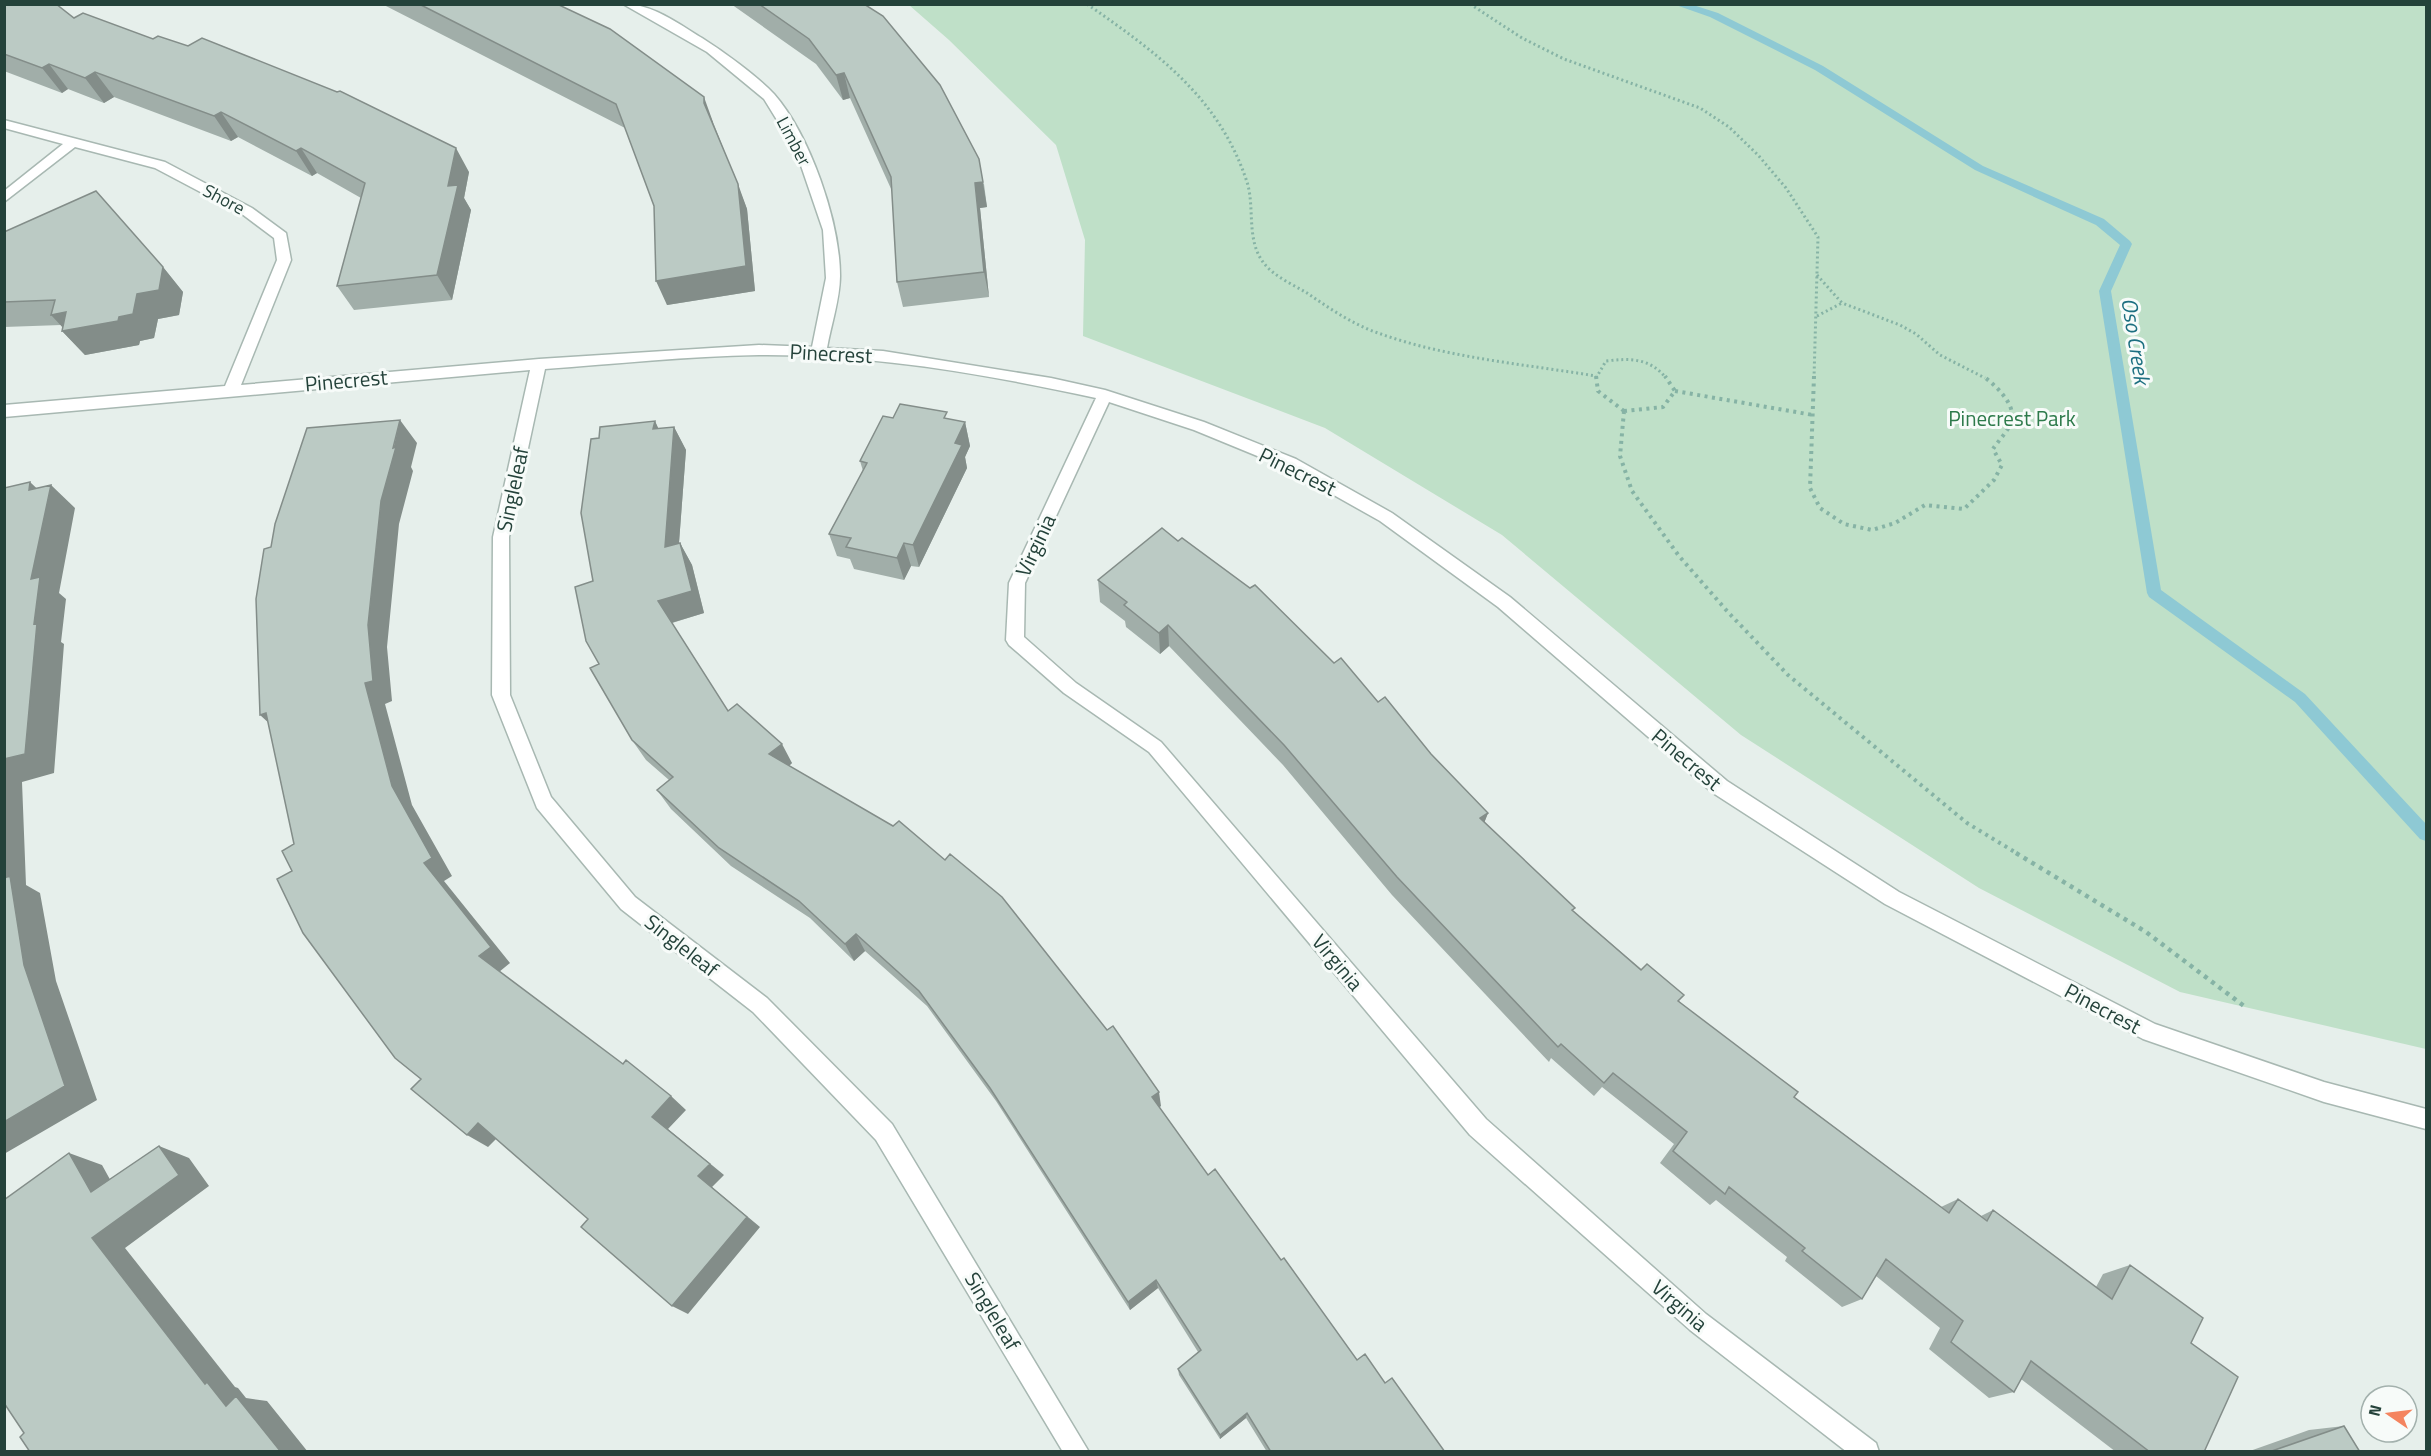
<svg xmlns="http://www.w3.org/2000/svg" width="2431" height="1456" viewBox="0 0 2431 1456" font-family="'Titillium Web',sans-serif">
	<style>
		.green { fill: #bfe0c8 }
		.lines { fill: none; stroke-linecap: round; stroke-linejoin: round }
		.stream { fill: #8ec9d4; fill-rule: evenodd }
		.minor-casing { stroke: #a8b8b2; stroke-width: 3 }
		.path-far2 { stroke: #86b3a5; stroke-width: 3; stroke-dasharray: 2 3; stroke-linecap: butt }
		.path-far1 { stroke: #86b3a5; stroke-width: 4; stroke-dasharray: 3 4.5; stroke-linecap: butt }
		.path { stroke: #86b3a5; stroke-width: 4.5; stroke-dasharray: 4 5; stroke-linecap: butt }
		.minor { fill: #fff; fill-rule: evenodd }
		.wall { fill: #a1aea9 }
		.shaded-wall { fill: #838d89 }
		.building { fill: #bbcac4; stroke: #838d89; stroke-width: 1.5 }
		.labels { text-anchor: middle; dominant-baseline: central; stroke-width: 6; stroke-linejoin: round; paint-order: stroke }
		.far-street-label { font-size: 18px; fill: #24423a; stroke: #f7fbf9 }
		.street-label { font-size: 21px; fill: #24423a; stroke: #f7fbf9 }
		.park-label { font-size: 21px; fill: #2d7a4b; stroke: #f7fbf9 }
		.water-label { font-size: 22px; font-style: italic; fill: #1c6f80; stroke: #f7fbf9 }
	</style>
	<rect width="100%" height="100%" fill="#e6efeb"/>
	<path class="green" d="M 909,5 L 2426,5 L 2426,1049 L 2180,992 L 1979,888 L 1741,735 L 1502,535 L 1325,428 L 1083,336 L 1085,240 L 1056,145 L 949,40 Z"/>
	<g class="lines">
		<path class="stream" d="M 1673,4 L 1690,4 L 1718,13 L 1823,66 L 1983,166 L 2104,219 L 2130,241 L 2132,244 L 2111,291 L 2161,590 L 2305,694 L 2426,824 L 2426,841 L 2420,839 L 2295,702 L 2149,597 L 2147,593 L 2099,291 L 2120,245 L 2096,225 L 1975,170 L 1815,70 L 1710,17 Z"/>
		<defs>
			<path id="minor" d="M 623,4 C 653,4 677,23 702,38 C 724,52 756,75 774,94 C 810,135 840,222 840,276 C 840,299 831,325 827,348 L 883,351 L 1051,378 L 1105,390 L 1204,422 L 1296,459 L 1392,513 L 1510,597 L 1727,781 L 1899,892 L 2155,1024 L 2324,1082 L 2426,1109 L 2426,1129 L 2324,1102 L 2143,1039 L 1885,904 L 1713,793 L 1498,607 L 1380,521 L 1284,467 L 1194,430 L 1109,402 L 1025,583 L 1024,637 L 1076,683 L 1161,742 L 1486,1119 L 1706,1314 L 1876,1443 L 1879,1452 L 1847,1452 L 1690,1330 L 1470,1135 L 1149,752 L 1064,693 L 1009,645 L 1006,640 L 1009,583 L 1096,398 C 986,374 871,354 759,355 C 688,356 616,364 545,369 L 509,537 L 510,695 L 551,797 L 635,897 L 767,998 L 892,1124 L 1089,1452 L 1063,1452 L 876,1140 L 753,1012 L 621,909 L 537,808 L 492,695 L 493,537 L 530,370 L 4,417 L 4,405 L 225,386 L 277,260 L 274,238 L 242,214 L 155,168 L 75,147 L 4,202 L 4,191 L 63,144 L 4,128 L 4,120 L 165,162 L 252,208 L 286,233 L 291,260 L 241,385 L 539,359 L 759,345 L 812,347 L 826,278 L 823,230 L 796,151 L 764,99 L 707,52 Z"/>
		</defs>
		<use href="#minor" class="minor-casing"/>
		<path class="path-far2" d="M 1087,4 C 1157,53 1219,97 1247,182 C 1255,207 1246,239 1263,262 C 1273,276 1292,284 1307,293 C 1329,308 1352,324 1378,333 C 1447,358 1524,364 1596,376
			M 1470,4 L 1522,38 L 1564,59 L 1700,108 L 1729,127 L 1758,155 L 1786,188 L 1818,237 L 1814,378
			M 1817,275 L 1842,303 L 1900,325 L 1916,334 L 1940,355 L 1985,378
			M 1817,316 L 1842,303
			M 1596,378 L 1606,361 C 1630,358 1650,358 1666,378"/>
		<path class="path-far1" d="M 1596,376 L 1598,391 L 1624,411
			M 1814,376 L 1810,488 L 1820,508 L 1844,524 L 1872,530 L 1895,523 L 1925,505 L 1964,509 L 1994,480 L 2002,465 L 1993,449 C 1998,441 2010,429 2012,420 C 2015,403 1995,385 1983,376
			M 1675,391 L 1813,415
			M 1624,411 L 1620,456 L 1632,491 L 1679,556 L 1727,611 L 1788,675 L 1967,823 L 2018,854
			M 1624,411 L 1663,407 L 1675,391 L 1665,376"/>
		<path class="path" d="M 2016,853 L 2146,932 L 2244,1006"/>
		<use href="#minor" class="minor"/>
	</g>
	<path class="wall" d="M 4,4 L 74,18 L 469,172 L 464,198 L 471,210 L 452,300 L 354,310 L 337,286 L 361,198 L 317,173 L 312,176 L 238,137 L 231,141 L 114,97 L 104,103 L 68,89 L 62,93 L 4,71 Z
		M 382,4 L 557,4 L 713,122 L 747,209 L 755,291 L 667,305 L 654,206 L 625,128 Z
		M 731,4 L 864,4 L 984,184 L 987,207 L 980,208 L 989,297 L 903,307 L 897,282 L 892,191 L 850,98 L 843,100 L 816,64 Z
		M 4,232 L 163,267 L 183,292 L 179,315 L 158,319 L 154,338 L 140,341 L 139,345 L 85,355 L 62,331 L 63,328 L 61,325 L 4,327 Z
		M 893,418 L 948,419 L 965,422 L 970,446 L 965,457 L 967,468 L 919,567 L 911,566 L 904,580 L 854,569 L 850,559 L 837,556 L 829,534 L 863,471 L 860,461 Z
		M 655,421 L 658,429 L 674,427 L 686,450 L 679,543 L 680,543 L 692,565 L 704,613 L 672,623 L 728,711 L 792,763 L 789,766 L 1161,1106 L 1159,1107 L 1208,1175 L 1281,1260 L 1357,1360 L 1385,1383 L 1445,1452 L 1267,1452 L 1246,1418 L 1220,1439 L 1179,1375 L 1178,1369 L 1198,1352 L 1158,1288 L 1130,1310 L 996,1101 L 927,1006 L 865,951 L 854,961 L 810,918 L 731,866 L 671,809 L 657,790 L 669,780 L 646,760 L 632,740 L 599,664 L 593,581 L 599,438 Z
		M 1098,580 L 1334,663 L 1378,702 L 1431,754 L 1488,813 L 1484,823 L 1575,908 L 1573,911 L 1679,1001 L 1794,1097 L 1941,1207 L 1958,1199 L 1981,1216 L 1993,1210 L 2096,1287 L 2103,1274 L 2130,1265 L 2191,1343 L 2204,1452 L 2116,1452 L 2021,1379 L 2014,1392 L 1989,1398 L 1929,1349 L 1940,1328 L 1876,1276 L 1862,1299 L 1842,1307 L 1785,1261 L 1787,1257 L 1716,1200 L 1710,1205 L 1660,1163 L 1674,1144 L 1602,1087 L 1594,1096 L 1551,1058 L 1549,1062 L 1392,895 L 1283,765 L 1169,646 L 1160,654 L 1126,627 L 1125,621 L 1100,602 Z
		M 2344,1426 L 2360,1452 L 2247,1452 L 2309,1430 Z"/>
	<path class="shaded-wall" d="M 49,64 L 68,89 L 62,93 L 42,68 Z
		M 95,72 L 114,97 L 104,103 L 85,78 Z
		M 844,73 L 850,98 L 843,100 L 836,75 Z
		M 704,97 L 713,122 L 713,128 L 704,103 Z
		M 221,112 L 238,137 L 231,141 L 214,116 Z
		M 301,148 L 317,173 L 312,176 L 296,151 Z
		M 456,148 L 469,172 L 464,198 L 471,210 L 452,300 L 437,275 L 448,186 Z
		M 979,159 L 987,207 L 980,208 L 989,297 L 984,272 L 975,183 Z
		M 738,184 L 747,209 L 755,291 L 667,305 L 656,281 Z
		M 163,267 L 183,292 L 179,315 L 158,319 L 154,338 L 140,341 L 139,345 L 85,355 L 62,331 L 65,330 L 51,315 L 66,312 L 119,317 L 137,294 Z
		M 400,420 L 417,443 L 411,467 L 413,471 L 399,524 L 387,647 L 392,701 L 385,704 L 412,805 L 452,876 L 444,881 L 510,963 L 499,972 L 479,956 L 424,863 L 392,786 L 365,683 L 368,625 L 381,501 Z
		M 655,421 L 666,445 L 653,429 Z
		M 965,422 L 970,446 L 965,457 L 967,468 L 919,567 L 913,545 L 955,443 Z
		M 674,427 L 686,450 L 677,569 L 665,547 Z
		M 30,482 L 48,499 L 51,485 L 75,508 L 59,593 L 66,599 L 61,642 L 64,644 L 54,773 L 22,782 L 26,885 L 40,893 L 56,981 L 97,1100 L 4,1154 L 4,1122 L 24,965 L 4,887 L 4,759 L 34,624 L 31,579 L 29,490 Z
		M 680,543 L 692,565 L 704,613 L 671,623 L 658,601 Z
		M 904,543 L 911,566 L 904,580 L 897,558 Z
		M 1168,625 L 1169,646 L 1160,654 L 1159,633 Z
		M 266,713 L 282,735 L 260,715 Z
		M 782,744 L 792,763 L 780,774 L 769,754 Z
		M 1488,813 L 1481,831 L 1480,818 Z
		M 856,934 L 865,951 L 854,961 L 845,944 Z
		M 1159,1092 L 1161,1106 L 1154,1111 L 1152,1097 Z
		M 671,1096 L 686,1110 L 668,1129 L 724,1175 L 712,1187 L 760,1227 L 688,1314 L 672,1306 L 652,1117 Z
		M 478,1123 L 499,1136 L 488,1147 L 467,1135 Z
		M 159,1146 L 189,1158 L 209,1186 L 125,1248 L 235,1387 L 238,1388 L 246,1398 L 267,1401 L 308,1452 L 281,1452 L 226,1406 L 205,1384 L 92,1238 Z
		M 69,1153 L 102,1165 L 123,1203 L 91,1192 Z
		M 1156,1280 L 1158,1288 L 1130,1310 L 1128,1302 Z
		M 1247,1413 L 1246,1418 L 1220,1439 L 1220,1435 Z"/>
	<path class="building" d="M 4,4 L 56,4 L 74,18 L 83,13 L 153,39 L 158,36 L 188,46 L 202,38 L 337,92 L 340,91 L 456,148 L 448,186 L 458,185 L 437,275 L 337,286 L 365,183 L 301,148 L 296,151 L 221,112 L 214,116 L 95,72 L 85,78 L 49,64 L 42,68 L 4,54 Z
		M 419,4 L 557,4 L 610,29 L 704,97 L 704,103 L 738,184 L 746,266 L 656,281 L 654,206 L 616,104 Z
		M 759,4 L 864,4 L 883,16 L 940,85 L 979,159 L 983,182 L 975,183 L 984,272 L 897,282 L 891,177 L 844,73 L 836,75 L 809,39 Z
		M 96,191 L 163,267 L 159,290 L 137,294 L 133,314 L 119,317 L 118,321 L 62,331 L 66,312 L 51,315 L 55,300 L 4,302 L 4,232 Z
		M 900,404 L 947,412 L 944,418 L 965,422 L 955,443 L 962,445 L 913,545 L 904,543 L 897,558 L 846,547 L 851,538 L 829,534 L 867,463 L 860,461 L 883,416 L 893,418 Z
		M 400,420 L 393,448 L 396,447 L 381,501 L 368,625 L 373,681 L 365,683 L 392,786 L 432,858 L 424,863 L 491,947 L 479,956 L 623,1064 L 626,1060 L 671,1096 L 652,1117 L 710,1164 L 698,1176 L 747,1217 L 672,1306 L 581,1227 L 588,1219 L 478,1123 L 467,1135 L 411,1089 L 421,1079 L 395,1058 L 303,933 L 277,879 L 292,871 L 282,851 L 294,844 L 266,713 L 260,715 L 256,599 L 264,549 L 271,547 L 275,524 L 307,428 Z
		M 655,421 L 653,429 L 674,427 L 665,547 L 680,543 L 692,591 L 658,601 L 728,711 L 737,704 L 782,744 L 769,754 L 893,826 L 899,821 L 945,860 L 950,854 L 1002,897 L 1107,1030 L 1113,1026 L 1159,1092 L 1152,1097 L 1208,1175 L 1215,1169 L 1281,1260 L 1284,1258 L 1357,1360 L 1365,1354 L 1385,1383 L 1392,1378 L 1445,1452 L 1271,1452 L 1247,1413 L 1220,1435 L 1178,1369 L 1201,1350 L 1156,1280 L 1128,1302 L 990,1088 L 919,991 L 856,934 L 845,944 L 799,901 L 719,848 L 657,790 L 673,777 L 632,740 L 590,668 L 599,664 L 586,641 L 575,587 L 593,581 L 581,513 L 591,439 L 599,438 L 600,427 Z
		M 30,482 L 29,490 L 51,485 L 31,579 L 40,577 L 34,624 L 37,623 L 25,754 L 4,759 L 4,488 Z
		M 1162,528 L 1178,541 L 1182,538 L 1250,588 L 1255,585 L 1334,663 L 1341,658 L 1378,702 L 1385,697 L 1431,754 L 1488,813 L 1480,818 L 1575,908 L 1572,910 L 1641,970 L 1647,964 L 1684,995 L 1678,1001 L 1798,1092 L 1794,1097 L 1949,1213 L 1958,1199 L 1987,1221 L 1993,1210 L 2112,1299 L 2130,1265 L 2203,1318 L 2191,1343 L 2238,1377 L 2204,1452 L 2150,1452 L 2031,1361 L 2014,1392 L 1951,1342 L 1963,1321 L 1886,1259 L 1862,1299 L 1802,1251 L 1805,1248 L 1729,1187 L 1725,1194 L 1673,1151 L 1687,1132 L 1613,1073 L 1604,1083 L 1561,1044 L 1558,1047 L 1397,877 L 1284,745 L 1168,625 L 1159,633 L 1124,605 L 1127,602 L 1098,580 Z
		M 10,876 L 24,965 L 65,1086 L 4,1122 L 4,878 Z
		M 159,1146 L 179,1175 L 92,1238 L 205,1384 L 207,1382 L 226,1406 L 236,1396 L 281,1452 L 30,1452 L 20,1437 L 24,1433 L 4,1403 L 4,1200 L 69,1153 L 91,1192 Z
		M 2344,1426 L 2360,1452 L 2269,1452 Z"/>
	<g class="labels">
		<g class="far-street-label">
			<text transform="translate(794 141) rotate(62)">Limber</text>
			<text transform="translate(224 199) rotate(28)">Shore</text>
		</g>
		<g class="street-label">
			<text transform="translate(831 353) rotate(3)">Pinecrest</text>
			<text transform="translate(346 380) rotate(-5)">Pinecrest</text>
			<text transform="translate(1298 471) rotate(26)">Pinecrest</text>
			<text transform="translate(512 489) rotate(-78)">Singleleaf</text>
			<text transform="translate(1035 545) rotate(-65)">Virginia</text>
			<text transform="translate(1687 759) rotate(40)">Pinecrest</text>
			<text transform="translate(682 945) rotate(38)">Singleleaf</text>
			<text transform="translate(1338 962) rotate(50)">Virginia</text>
			<text transform="translate(2103 1008) rotate(28)">Pinecrest</text>
			<text transform="translate(1680 1305) rotate(41)">Virginia</text>
			<text transform="translate(993 1311) rotate(59)">Singleleaf</text>
		</g>
		<g class="park-label">
			<text x="2012" y="418">Pinecrest Park</text>
		</g>
		<g class="water-label">
			<text transform="translate(2136 341) rotate(81)">Oso Creek</text>
		</g>
	</g>
	<rect width="2431" height="1456" fill="none" stroke="#24423a" stroke-width="12"/>
	<g transform="translate(2389 1414) rotate(284)"><circle r="28" fill="#f7fbf9" stroke="#a3b1ad" stroke-width="1.5"/>
	<path d="M0-4.5L10 22L0 15L-10 22Z" fill="#f4845f"/>
	<text y="-9" font-size="16" font-weight="bold" text-anchor="middle" fill="#24423a">N</text>
	</g>
</svg>
